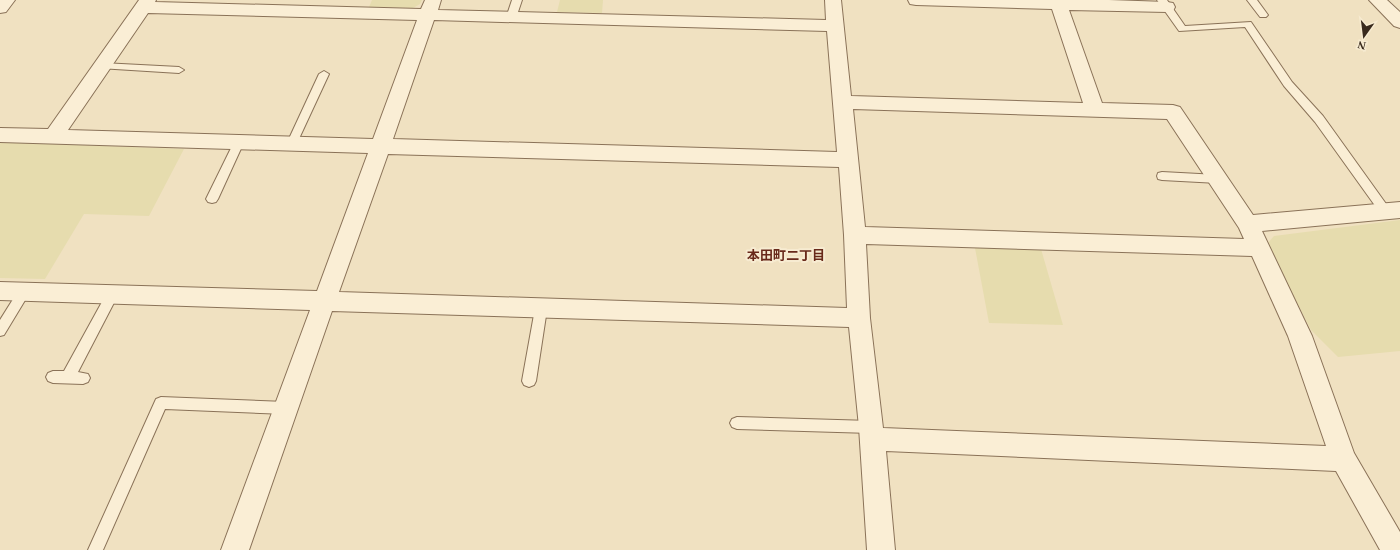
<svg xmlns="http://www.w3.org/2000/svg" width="1400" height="550" viewBox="0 0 1400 550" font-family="'Times New Roman','Noto Sans JP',serif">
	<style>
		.farmland { fill: #e6dcae }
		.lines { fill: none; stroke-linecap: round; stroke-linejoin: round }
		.lane-casing { stroke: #8a7258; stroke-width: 2 }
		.street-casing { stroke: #8a7258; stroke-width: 2 }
		.lane { fill: #faeed5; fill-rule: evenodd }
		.street { fill: #faeed5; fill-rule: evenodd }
		.labels { text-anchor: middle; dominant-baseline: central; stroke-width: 4; stroke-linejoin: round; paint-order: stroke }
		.neighbourhood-label { font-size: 13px; font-weight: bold; fill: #68291a; stroke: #f7ebd1 }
	</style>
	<rect width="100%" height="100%" fill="#f0e1c1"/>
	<path class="farmland" d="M 372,0 L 422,0 L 420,4 L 413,8 L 369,7 Z
		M 560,0 L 603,0 L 602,13 L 557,12 Z
		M 0,142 L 184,149 L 149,216 L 84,214 L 45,279 L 0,278 Z
		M 1400,220 L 1400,351 L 1338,357 L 1311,330 L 1267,244 L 1274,236 Z
		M 975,248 L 1041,249 L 1063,325 L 989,323 Z"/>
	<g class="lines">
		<defs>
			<path id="lane" d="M 512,0 L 522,0 L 516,18 L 511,21 L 506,18 Z
				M 1157,0 L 1167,0 L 1185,26 L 1251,22 L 1292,82 L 1323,116 L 1389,208 L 1391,211 L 1389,214 L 1385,215 L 1381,214 L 1315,122 L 1284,86 L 1245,27 L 1179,31 Z
				M 1247,0 L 1257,0 L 1268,15 L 1266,17 L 1260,17 Z
				M 102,63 L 179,67 L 184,70 L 179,73 L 99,68 L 97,66 Z
				M 324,71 L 329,74 L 297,143 L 296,146 L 288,146 L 287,143 L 319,74 Z
				M 239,138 L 243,139 L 244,142 L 218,199 L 216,202 L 212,203 L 208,202 L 206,199 L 234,142 L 235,139 Z
				M 1162,172 L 1218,175 L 1222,176 L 1224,179 L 1222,182 L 1218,183 L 1162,180 L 1158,179 L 1157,176 L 1158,173 Z
				M 24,287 L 28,288 L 30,292 L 4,335 L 0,336 L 0,320 L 20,288 Z
				M 112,290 L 116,291 L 118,295 L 78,372 L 88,374 L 90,378 L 88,382 L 83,384 L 53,383 L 48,381 L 46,377 L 48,373 L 53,371 L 64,371 L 108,291 Z
				M 541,304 L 545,305 L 547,309 L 536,381 L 534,385 L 529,387 L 524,385 L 522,381 L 535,309 L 537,305 Z
				M 161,397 L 286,402 L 291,404 L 293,408 L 291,412 L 286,414 L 165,409 L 103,550 L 88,550 L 156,399 Z
				M 737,417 L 871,421 L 876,423 L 878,427 L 876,431 L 871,433 L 737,429 L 732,427 L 730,423 L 732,419 Z"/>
			<path id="street" d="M 0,0 L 15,0 L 6,12 L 0,13 Z
				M 139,0 L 156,0 L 155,2 L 421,9 L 425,0 L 441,0 L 438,10 L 826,20 L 825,0 L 841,0 L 851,96 L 1083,103 L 1052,9 L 916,5 L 910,4 L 908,0 L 1109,0 L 1167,2 L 1173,3 L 1175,7 L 1173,11 L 1167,12 L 1069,10 L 1102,103 L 1173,105 L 1180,107 L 1253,215 L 1400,202 L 1400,218 L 1262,231 L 1312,336 L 1354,453 L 1400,532 L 1400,550 L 1380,550 L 1336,471 L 886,451 L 895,550 L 867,550 L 859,427 L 849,327 L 332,311 L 249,550 L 221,550 L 310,310 L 0,300 L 0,282 L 317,291 L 368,153 L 0,142 L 0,128 L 48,129 ZM 148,13 L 417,20 L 373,139 L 68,130 ZM 434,20 L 827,31 L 837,152 L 393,139 ZM 853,109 L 1167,119 L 1239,228 L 1244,239 L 865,227 ZM 388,154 L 839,167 L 844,235 L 847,308 L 339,292 ZM 866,244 L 1252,256 L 1288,336 L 1326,446 L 883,428 L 870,318 Z
				M 1369,0 L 1387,0 L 1400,12 L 1400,28 L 1394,26 Z"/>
		</defs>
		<use href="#lane" class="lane-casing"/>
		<use href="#street" class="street-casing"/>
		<use href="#lane" class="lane"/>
		<use href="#street" class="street"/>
	</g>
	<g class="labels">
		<g class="neighbourhood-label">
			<text x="786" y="255">本田町二丁目</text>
		</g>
	</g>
	<g transform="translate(1364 36) rotate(194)" stroke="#f7ebd1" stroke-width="3" paint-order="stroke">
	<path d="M0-3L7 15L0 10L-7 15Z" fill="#392a1d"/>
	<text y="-6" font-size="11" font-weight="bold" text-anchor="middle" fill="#392a1d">N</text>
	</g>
</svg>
